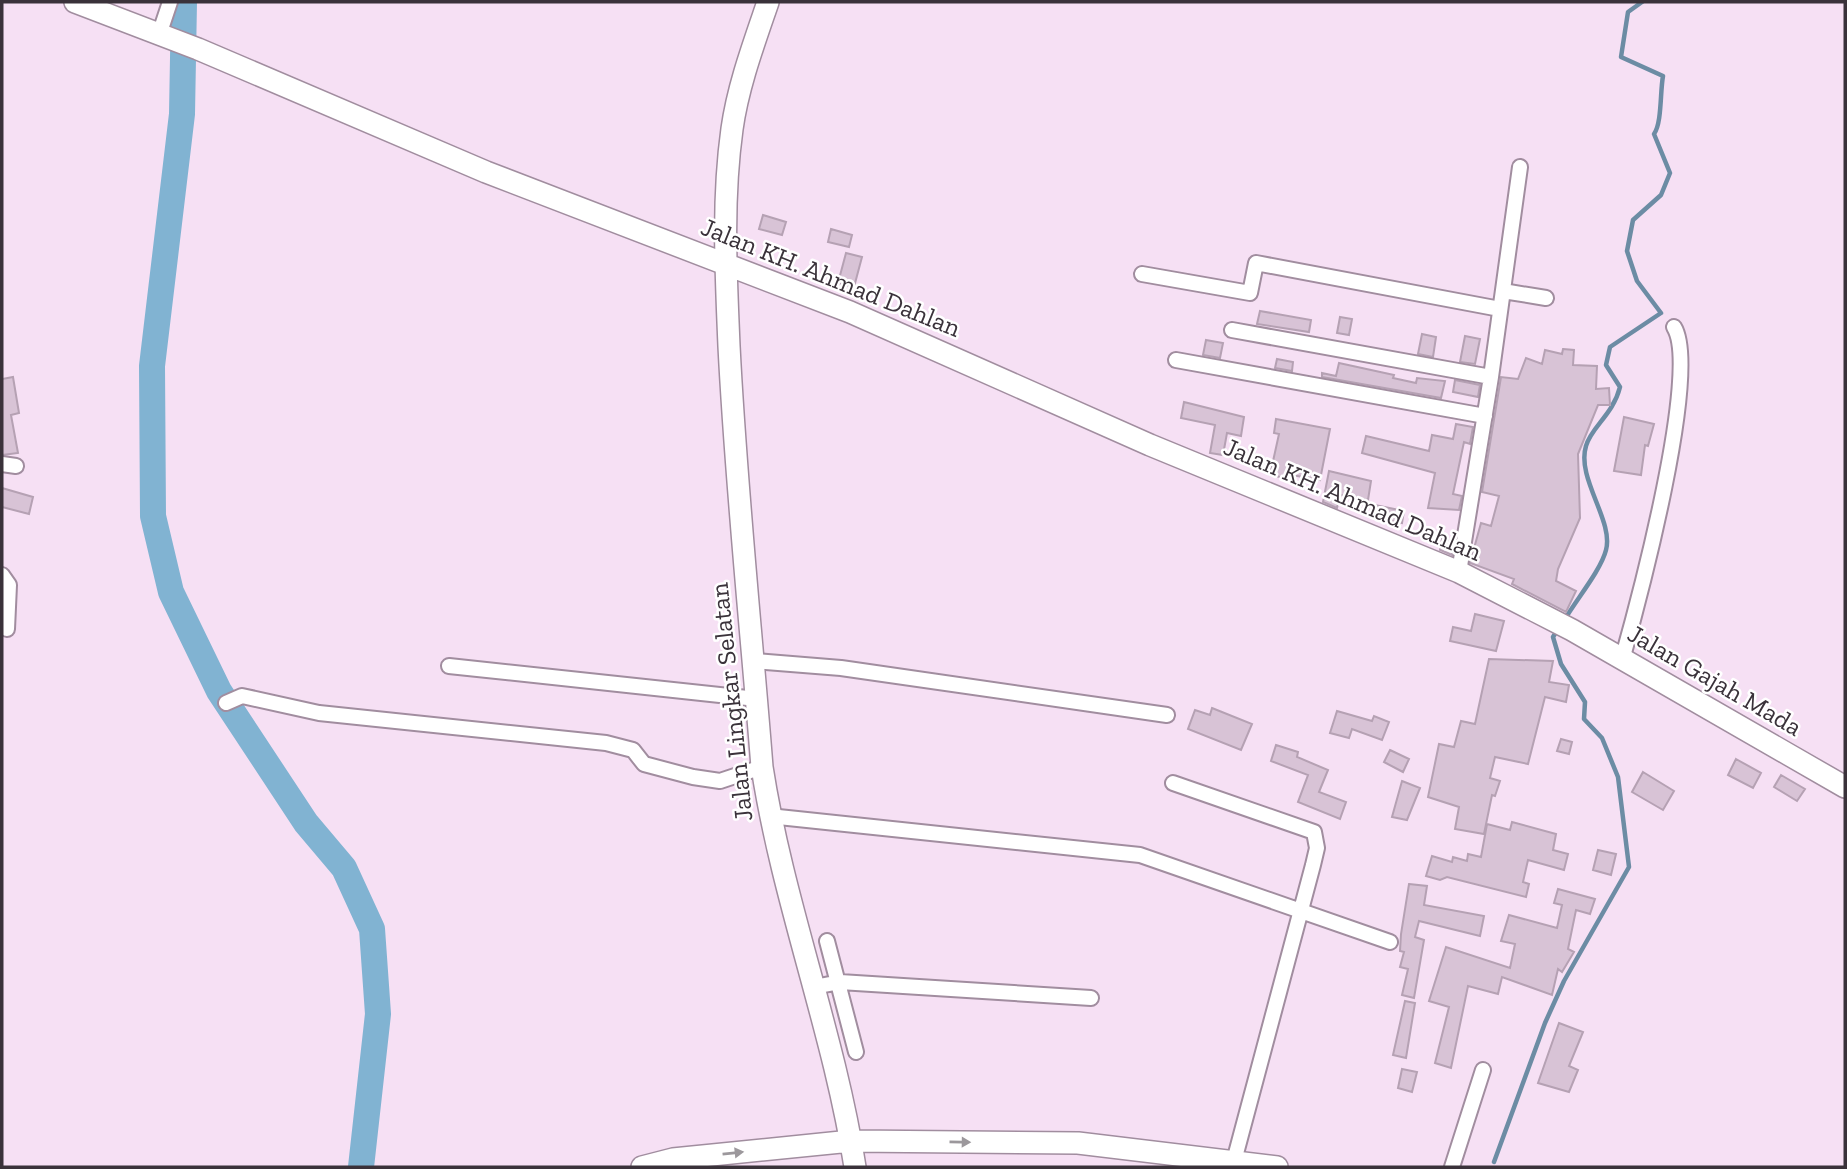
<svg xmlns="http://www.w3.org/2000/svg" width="1847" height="1169" viewBox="0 0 1847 1169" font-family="'Zilla Slab',serif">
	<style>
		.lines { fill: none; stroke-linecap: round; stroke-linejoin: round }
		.stream { stroke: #6c8ca4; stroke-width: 4.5 }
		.river { stroke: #81b3d2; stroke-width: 26 }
		.building { fill: #d8c3d6; stroke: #b5a1b3; stroke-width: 2 }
		.street-casing { stroke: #a18d9f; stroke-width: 18 }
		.secondary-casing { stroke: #a18d9f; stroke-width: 24 }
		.street { stroke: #fff; stroke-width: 14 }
		.secondary { stroke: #fff; stroke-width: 21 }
		.oneway { fill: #9c989c }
		.labels { text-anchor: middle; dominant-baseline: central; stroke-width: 5; stroke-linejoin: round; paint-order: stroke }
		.street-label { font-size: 26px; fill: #3a323a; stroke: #fff }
	</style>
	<rect width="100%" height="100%" fill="#f6e0f4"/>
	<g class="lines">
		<path class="stream" d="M 1565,619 C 1576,600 1601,570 1606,550 C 1614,521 1576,478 1586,446 C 1591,427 1613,415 1620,387 L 1606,365 L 1610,347 L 1661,313 L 1637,281 L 1627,251 L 1633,220 L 1661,195 L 1670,173 L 1654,134 C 1662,123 1660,92 1663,76 L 1621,57 L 1628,12 L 1642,2
			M 1494,1162 L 1545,1023 L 1564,981 L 1629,867 L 1618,777 L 1602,738 L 1584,719 L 1585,702 L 1561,664 L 1553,637 L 1558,629"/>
		<path class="river" d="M 184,2 L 182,114 L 152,366 L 153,516 L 171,592 L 219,691 L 306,823 L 344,868 L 372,929 L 378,1014 L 361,1167"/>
	</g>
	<path class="building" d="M 763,215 L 786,222 L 782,235 L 759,229 Z
		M 831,229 L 852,235 L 849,247 L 828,242 Z
		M 846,253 L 862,257 L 854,287 L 838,283 Z
		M 1260,311 L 1311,320 L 1309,332 L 1257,324 Z
		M 1340,317 L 1352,319 L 1349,335 L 1337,333 Z
		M 1422,334 L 1436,337 L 1433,357 L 1418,354 Z
		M 1465,336 L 1480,339 L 1475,364 L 1460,362 Z
		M 1206,340 L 1223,343 L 1220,358 L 1203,355 Z
		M 1563,349 L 1574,350 L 1573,365 L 1597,366 L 1596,389 L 1609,388 L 1610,405 L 1598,405 L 1578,454 L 1580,518 L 1558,569 L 1556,581 L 1576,591 L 1566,612 L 1512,584 L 1514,579 L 1470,563 L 1481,523 L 1491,526 L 1499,496 L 1482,492 L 1501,377 L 1518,379 L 1526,358 L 1542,364 L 1545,350 L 1562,354 Z
		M 1277,359 L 1293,362 L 1292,371 L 1275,368 Z
		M 1339,363 L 1394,375 L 1393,378 L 1416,383 L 1417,378 L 1445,381 L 1441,398 L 1322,377 L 1322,373 L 1336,376 Z
		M 13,377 L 19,413 L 11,415 L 18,453 L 2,455 L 2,379 Z
		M 1455,380 L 1480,385 L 1478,397 L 1453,392 Z
		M 1184,402 L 1244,417 L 1241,436 L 1227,433 L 1223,455 L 1210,453 L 1215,425 L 1181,418 Z
		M 1624,417 L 1654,424 L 1648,446 L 1645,445 L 1641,475 L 1614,471 Z
		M 1276,419 L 1330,429 L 1320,480 L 1286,474 L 1285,478 L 1270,475 L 1279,434 L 1274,433 Z
		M 1456,424 L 1473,427 L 1470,444 L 1464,442 L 1453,494 L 1462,496 L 1459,510 L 1428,508 L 1435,473 L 1362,453 L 1366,436 L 1429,451 L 1432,435 L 1453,439 Z
		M 1329,471 L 1371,481 L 1368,500 L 1340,495 L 1337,508 L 1323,502 Z
		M 2,488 L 33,497 L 29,514 L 2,507 Z
		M 1375,505 L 1404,511 L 1402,523 L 1373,518 Z
		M 1442,539 L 1454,541 L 1452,555 L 1440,550 Z
		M 1475,614 L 1504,621 L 1496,651 L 1450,641 L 1453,627 L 1471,631 Z
		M 1489,659 L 1553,661 L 1549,682 L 1569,685 L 1566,702 L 1545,697 L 1528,764 L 1495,757 L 1490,778 L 1500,781 L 1495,796 L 1492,795 L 1484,834 L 1455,829 L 1459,807 L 1428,797 L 1439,744 L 1454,747 L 1461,721 L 1475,724 Z
		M 1212,708 L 1252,724 L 1241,750 L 1188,729 L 1195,710 L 1210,715 Z
		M 1337,711 L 1372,721 L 1374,716 L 1389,722 L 1382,740 L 1352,729 L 1349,738 L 1330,733 Z
		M 1561,739 L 1572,742 L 1569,754 L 1557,751 Z
		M 1276,745 L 1298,752 L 1297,757 L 1328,770 L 1319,792 L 1346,802 L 1340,819 L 1298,802 L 1308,775 L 1271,761 Z
		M 1390,750 L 1409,759 L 1403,772 L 1384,762 Z
		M 1736,759 L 1761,773 L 1753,788 L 1728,775 Z
		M 1643,772 L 1674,791 L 1663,810 L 1632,792 Z
		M 1781,775 L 1805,789 L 1797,801 L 1774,787 Z
		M 1402,781 L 1420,788 L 1407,820 L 1392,817 Z
		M 1512,822 L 1556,834 L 1553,850 L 1568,854 L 1564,870 L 1528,860 L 1523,882 L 1529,884 L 1526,897 L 1447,877 L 1440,880 L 1426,876 L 1432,856 L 1452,862 L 1453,857 L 1467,861 L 1468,854 L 1481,857 L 1487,824 L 1510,830 Z
		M 1598,850 L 1616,854 L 1611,875 L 1593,870 Z
		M 1409,884 L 1427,886 L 1424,905 L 1484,916 L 1480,936 L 1419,921 L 1415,937 L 1424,940 L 1414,998 L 1402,995 L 1408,969 L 1400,967 L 1404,952 L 1400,951 L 1401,934 Z
		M 1558,889 L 1595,899 L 1590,914 L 1576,910 L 1568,949 L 1574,952 L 1562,972 L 1558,969 L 1552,995 L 1502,977 L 1498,994 L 1468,986 L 1451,1068 L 1435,1063 L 1449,1007 L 1429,1001 L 1446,947 L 1510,968 L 1515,944 L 1501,941 L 1509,915 L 1557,928 L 1562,905 L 1554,903 Z
		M 1405,1001 L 1415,1003 L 1406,1058 L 1393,1055 Z
		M 1559,1023 L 1583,1032 L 1569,1066 L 1578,1070 L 1569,1092 L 1538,1083 Z
		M 1402,1069 L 1417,1072 L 1412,1092 L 1398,1088 Z"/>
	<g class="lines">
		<defs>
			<path id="street" d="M 159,35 L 170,2
				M 1142,274 L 1250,293 L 1256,263 L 1500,309
				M 1503,291 L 1546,298
				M 1232,330 L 1491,377
				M 1176,360 L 1485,416
				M 2,464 L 16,466
				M 1459,572 L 1491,377 L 1520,167
				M 2,575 L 9,585 L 7,629
				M 1622,660 C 1638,603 1701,370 1674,327
				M 754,661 L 841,668 L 1167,715
				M 449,666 L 757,699
				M 226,703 L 242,696 L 319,713 L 606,743 L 633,750 L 644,764 L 693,777 L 720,781 L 762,767
				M 1173,783 L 1314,832 L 1317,848 L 1313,865 L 1234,1161
				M 769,816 L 1140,855 L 1390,942
				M 827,941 L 856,1052
				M 814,987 L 840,982 L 1091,998
				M 1452,1167 L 1483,1070"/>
			<path id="secondary" d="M 75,2 L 198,49 L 486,172 L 850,312 L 1150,445 L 1459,572 L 1572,630 L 1845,787
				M 768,2 C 754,43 738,86 732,129 C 722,201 726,273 729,346 C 736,487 751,627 762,767 C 783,903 834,1032 855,1167
				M 642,1167 L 673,1159 L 851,1141 L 1078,1143 L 1277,1167"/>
		</defs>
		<use href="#street" class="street-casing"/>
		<use href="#secondary" class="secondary-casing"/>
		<use href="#street" class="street"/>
		<use href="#secondary" class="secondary"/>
	</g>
	<defs><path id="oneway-solid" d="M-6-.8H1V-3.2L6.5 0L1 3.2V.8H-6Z" transform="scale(1.75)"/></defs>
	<g class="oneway">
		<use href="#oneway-solid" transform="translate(960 1142) rotate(1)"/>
		<use href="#oneway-solid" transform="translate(733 1153) rotate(-6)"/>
	</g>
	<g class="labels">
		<g class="street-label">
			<text transform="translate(831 277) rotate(22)">Jalan KH. Ahmad Dahlan</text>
			<text transform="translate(1353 499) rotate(23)">Jalan KH. Ahmad Dahlan</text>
			<text transform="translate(1715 680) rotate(30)">Jalan Gajah Mada</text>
			<text transform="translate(731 702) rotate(-96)">Jalan Lingkar Selatan</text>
		</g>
	</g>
	<rect width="1847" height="1169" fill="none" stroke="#3a323a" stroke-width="7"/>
</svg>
